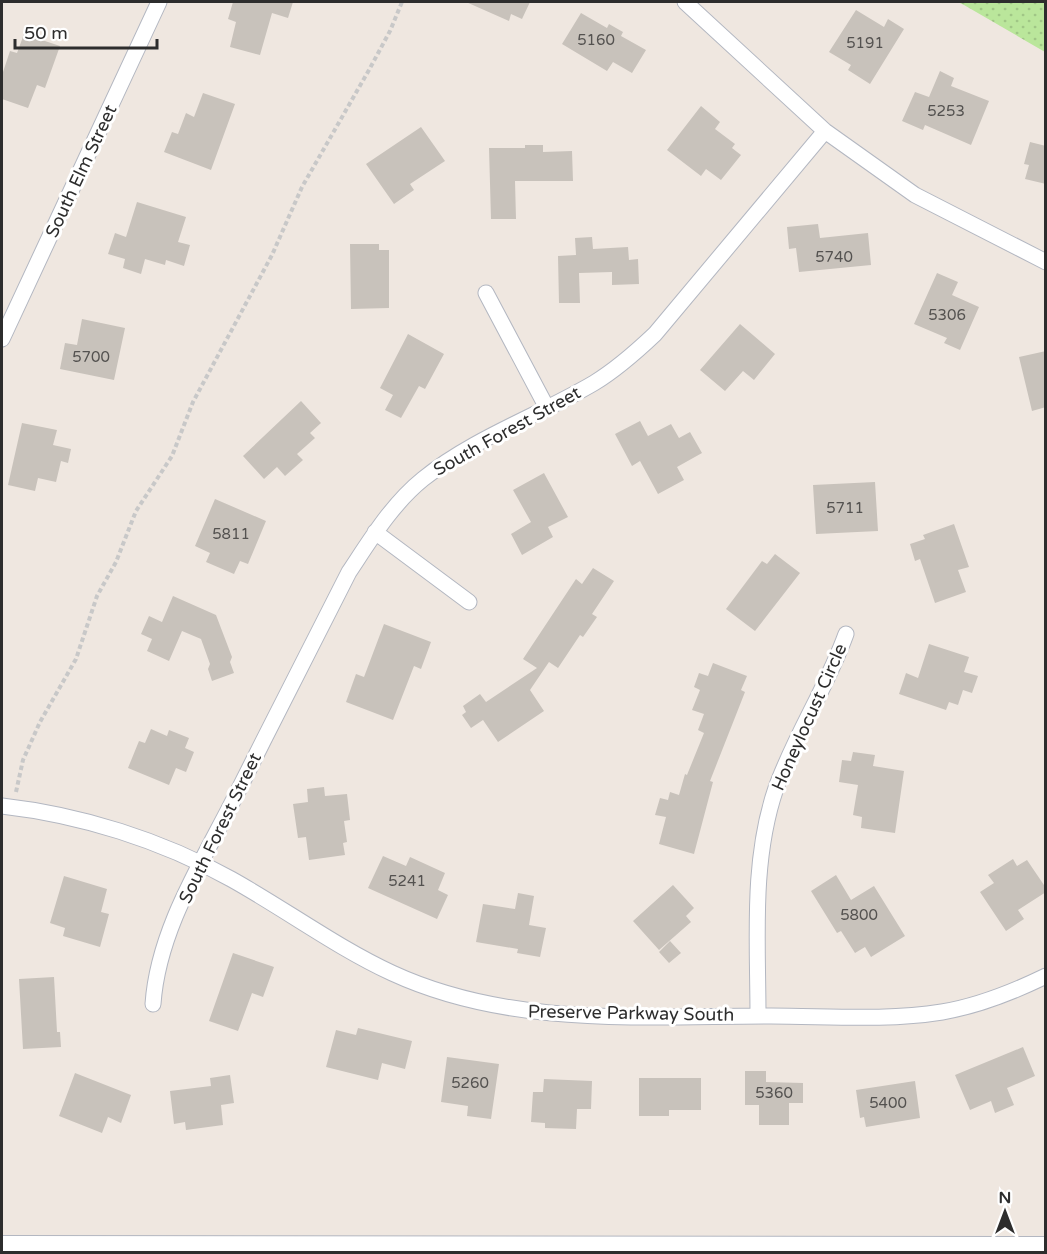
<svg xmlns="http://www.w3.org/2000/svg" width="1047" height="1254" viewBox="0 0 1047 1254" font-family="'Varela Round',sans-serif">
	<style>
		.grass { fill: url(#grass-dots) }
		.building { fill: #c8c2bb }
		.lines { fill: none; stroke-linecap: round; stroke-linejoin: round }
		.minor-casing { stroke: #b3b7c1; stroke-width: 17 }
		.tertiary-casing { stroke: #b3b7c1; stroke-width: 22 }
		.path { stroke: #c8c8c8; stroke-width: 4; stroke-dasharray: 4.5 3; stroke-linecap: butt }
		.minor { stroke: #fff; stroke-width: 15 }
		.tertiary { stroke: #fff; stroke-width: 20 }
		.labels { text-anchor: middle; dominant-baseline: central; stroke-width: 6; stroke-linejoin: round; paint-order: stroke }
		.number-label { font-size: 15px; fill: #545250 }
		.street-label { font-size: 18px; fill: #2d2d2d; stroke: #fff }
	</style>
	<defs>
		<pattern id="grass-dots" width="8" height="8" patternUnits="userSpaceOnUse" patternTransform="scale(1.5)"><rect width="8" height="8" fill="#bae69b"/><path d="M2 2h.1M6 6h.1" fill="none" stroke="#a0c686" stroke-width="1.8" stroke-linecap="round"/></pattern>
	</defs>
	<rect width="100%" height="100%" fill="#efe7e0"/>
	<path class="grass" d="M 958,2 L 1045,2 L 1045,52 L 964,5 Z"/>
	<path class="building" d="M 233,2 L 293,2 L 288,18 L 272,13 L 260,55 L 230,47 L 236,22 L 228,19 Z
		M 466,2 L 530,2 L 522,19 L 511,14 L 509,21 Z
		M 856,10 L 884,27 L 888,19 L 904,29 L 870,84 L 848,70 L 851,65 L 829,52 Z
		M 581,13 L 607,28 L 609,24 L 623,32 L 621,36 L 646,50 L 632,73 L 613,62 L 607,71 L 562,44 Z
		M 24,34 L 60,46 L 45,88 L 37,85 L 28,108 L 2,99 L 2,75 L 10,51 L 17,53 Z
		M 940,71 L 954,78 L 951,86 L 989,101 L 971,145 L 925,125 L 923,130 L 902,121 L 915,92 L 929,97 Z
		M 203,93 L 235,104 L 211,170 L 164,152 L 172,132 L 178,134 L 186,113 L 194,117 Z
		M 701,106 L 720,122 L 715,129 L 735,144 L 732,148 L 741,155 L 721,180 L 706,169 L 701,176 L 667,150 Z
		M 421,127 L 445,161 L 410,184 L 414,190 L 394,204 L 366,164 Z
		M 1030,142 L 1046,146 L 1046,184 L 1025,179 L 1029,165 L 1024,164 Z
		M 525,145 L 543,145 L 543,152 L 572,151 L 573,181 L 515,181 L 516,219 L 491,219 L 489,148 L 525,148 Z
		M 137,202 L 186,217 L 178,242 L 190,245 L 184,266 L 166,260 L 165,265 L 145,259 L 141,274 L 123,268 L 125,259 L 108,254 L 115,233 L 126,237 Z
		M 818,224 L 820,238 L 868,233 L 871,265 L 799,272 L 796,248 L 789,249 L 787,227 Z
		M 592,237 L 593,249 L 628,247 L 629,260 L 638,259 L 639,284 L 612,285 L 612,272 L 579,273 L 580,303 L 559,303 L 558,256 L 576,255 L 575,238 Z
		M 350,244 L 379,244 L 379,250 L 389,250 L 389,308 L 351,309 Z
		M 937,273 L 958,282 L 952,295 L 979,307 L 960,350 L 944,343 L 947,338 L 914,324 Z
		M 82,319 L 125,328 L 114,380 L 60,369 L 65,343 L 77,345 Z
		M 740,324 L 775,354 L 754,380 L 743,371 L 725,391 L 700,370 Z
		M 408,334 L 444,354 L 425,389 L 419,386 L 401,418 L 385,410 L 393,395 L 380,388 Z
		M 1046,351 L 1046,407 L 1032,411 L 1019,357 Z
		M 301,401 L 321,423 L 310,433 L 315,438 L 297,454 L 303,460 L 285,476 L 277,467 L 264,479 L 243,456 Z
		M 640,421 L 648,436 L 671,424 L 679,438 L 690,432 L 702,453 L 677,467 L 684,480 L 658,494 L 640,461 L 632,466 L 615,434 Z
		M 22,423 L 57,430 L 53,445 L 71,449 L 68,463 L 61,461 L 56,482 L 38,478 L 35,491 L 8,485 Z
		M 544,473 L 568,517 L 548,527 L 553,537 L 522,555 L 511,534 L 531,522 L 513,490 Z
		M 875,482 L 878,531 L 816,534 L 813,485 Z
		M 215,499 L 266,521 L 248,564 L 240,561 L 234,574 L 206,562 L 210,553 L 195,546 Z
		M 954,524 L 969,567 L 958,570 L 966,592 L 935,603 L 920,559 L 915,561 L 910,544 L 925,539 L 923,535 Z
		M 775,554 L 800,573 L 755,631 L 726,609 L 762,561 L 767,564 Z
		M 593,568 L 614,581 L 592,614 L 597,617 L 583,637 L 580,635 L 558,668 L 549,662 L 530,690 L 544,711 L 498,742 L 483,720 L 471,728 L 462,715 L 466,712 L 463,706 L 480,694 L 486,702 L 537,668 L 523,659 L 576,579 L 582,584 Z
		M 173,596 L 216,615 L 232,657 L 230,662 L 234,673 L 212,681 L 208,669 L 210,664 L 201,639 L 182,631 L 169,661 L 147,651 L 152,639 L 141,634 L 149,616 L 162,622 Z
		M 384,624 L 431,642 L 421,669 L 414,666 L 393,720 L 346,702 L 356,674 L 364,677 Z
		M 929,644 L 969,657 L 964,672 L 978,676 L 972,693 L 963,690 L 958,705 L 949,702 L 946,710 L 899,694 L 906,673 L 918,678 Z
		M 713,663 L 747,676 L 741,690 L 745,692 L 710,781 L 713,782 L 694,854 L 659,844 L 666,817 L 655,815 L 660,798 L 668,800 L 670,792 L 679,795 L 685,774 L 687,775 L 704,733 L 698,730 L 704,714 L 692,710 L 700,690 L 694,687 L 699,673 L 708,676 Z
		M 151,729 L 167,736 L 169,730 L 189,738 L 185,748 L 194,752 L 186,772 L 176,768 L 169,785 L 128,768 L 139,741 L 145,743 Z
		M 853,752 L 875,755 L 873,766 L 904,771 L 895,833 L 861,828 L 862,817 L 853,815 L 858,785 L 839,782 L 842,760 L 851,761 Z
		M 324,787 L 325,796 L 347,794 L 350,820 L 344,821 L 347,842 L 343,843 L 345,855 L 309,860 L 306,837 L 298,838 L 293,804 L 308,802 L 307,789 Z
		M 383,856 L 406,866 L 410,857 L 445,873 L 438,890 L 448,895 L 437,919 L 368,888 Z
		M 1013,859 L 1017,866 L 1027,860 L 1046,888 L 1046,892 L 1018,910 L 1024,919 L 1006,931 L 980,892 L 994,883 L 988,875 Z
		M 836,875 L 851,900 L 874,886 L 905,936 L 871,957 L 865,947 L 855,953 L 841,931 L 837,933 L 811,891 Z
		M 64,876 L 107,889 L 101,912 L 109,914 L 100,947 L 63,936 L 65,928 L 50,923 Z
		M 673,885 L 694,908 L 686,916 L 691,922 L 659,950 L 633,921 Z
		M 518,893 L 534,896 L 529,925 L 546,928 L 540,957 L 517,953 L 518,949 L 476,942 L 483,904 L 515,909 Z
		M 670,941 L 681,953 L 669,963 L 659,952 Z
		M 233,953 L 274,967 L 263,997 L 252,993 L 238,1031 L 209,1021 Z
		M 54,977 L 57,1032 L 60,1032 L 61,1047 L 23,1049 L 19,979 Z
		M 358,1028 L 412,1041 L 405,1069 L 382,1063 L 378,1080 L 326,1067 L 336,1030 L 356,1035 Z
		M 1023,1047 L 1035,1076 L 1007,1088 L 1014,1105 L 995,1113 L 991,1101 L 970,1110 L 955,1075 Z
		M 447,1057 L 499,1064 L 491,1119 L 467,1116 L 468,1106 L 441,1102 Z
		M 745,1071 L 766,1071 L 766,1082 L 803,1083 L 803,1103 L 789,1103 L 789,1125 L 759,1125 L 759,1105 L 745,1105 Z
		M 75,1073 L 131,1095 L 121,1123 L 108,1117 L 102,1133 L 59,1116 Z
		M 230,1075 L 234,1103 L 221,1105 L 223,1125 L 186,1130 L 185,1122 L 174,1124 L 170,1091 L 211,1086 L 210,1078 Z
		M 639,1078 L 701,1078 L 701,1110 L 669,1110 L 669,1116 L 639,1116 Z
		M 544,1079 L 592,1081 L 591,1109 L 577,1109 L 576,1129 L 545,1128 L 545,1123 L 531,1122 L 533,1092 L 543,1092 Z
		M 915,1081 L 920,1118 L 866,1127 L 864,1117 L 860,1118 L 856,1090 Z"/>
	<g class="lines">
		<defs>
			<path id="minor" d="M 685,2 L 825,131 L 915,195 L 1046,262
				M 486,293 L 547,408
				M 2,339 L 159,2
				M 375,532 L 469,602
				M 2,806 C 81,815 161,840 231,879 C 285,909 336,947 392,973 C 511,1028 644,1016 771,1016 C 827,1016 886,1021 942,1012 C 978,1006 1013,992 1046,976
				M 153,1004 C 158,931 201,864 234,799 C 272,723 311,647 349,572 C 371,539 392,504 423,479 C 474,438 538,416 594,383 C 617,369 636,352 655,334 L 825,131
				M 758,1016 C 758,940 751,861 776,788 C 795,735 827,687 846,634"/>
			<path id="tertiary" d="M 2,1246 L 1046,1247"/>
		</defs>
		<use href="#minor" class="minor-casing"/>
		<use href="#tertiary" class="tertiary-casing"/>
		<path class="path" d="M 16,792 L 23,760 L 40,722 L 76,659 L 97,596 L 116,562 L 136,511 L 172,456 L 193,402 L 272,255 L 302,187 L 369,70 L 390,31 L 402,2"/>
		<use href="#minor" class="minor"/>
		<use href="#tertiary" class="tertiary"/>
	</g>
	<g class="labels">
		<g class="number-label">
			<text x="596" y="40">5160</text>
			<text x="865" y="43">5191</text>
			<text x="946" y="111">5253</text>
			<text x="834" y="257">5740</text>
			<text x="947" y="315">5306</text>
			<text x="91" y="357">5700</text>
			<text x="845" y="508">5711</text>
			<text x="231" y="534">5811</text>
			<text x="407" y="881">5241</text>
			<text x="859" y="915">5800</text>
			<text x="470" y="1083">5260</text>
			<text x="774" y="1093">5360</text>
			<text x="888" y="1103">5400</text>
		</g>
		<g class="street-label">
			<text transform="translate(81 171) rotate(-65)">South Elm Street</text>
			<text transform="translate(507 431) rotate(-29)">South Forest Street</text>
			<text transform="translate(809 717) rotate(-66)">Honeylocust Circle</text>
			<text transform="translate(220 828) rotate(-64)">South Forest Street</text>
			<text transform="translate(631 1013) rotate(1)">Preserve Parkway South</text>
		</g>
	</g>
	<rect width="1047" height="1254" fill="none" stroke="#2d2d2d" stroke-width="6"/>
	<g transform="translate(1005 1212)" stroke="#ffffff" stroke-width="4.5" paint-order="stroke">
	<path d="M0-4.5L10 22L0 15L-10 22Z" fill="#2d2d2d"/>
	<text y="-9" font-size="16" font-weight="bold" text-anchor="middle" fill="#2d2d2d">N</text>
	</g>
	<path d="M15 39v9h142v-9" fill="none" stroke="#2d2d2d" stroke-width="3"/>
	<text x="24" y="39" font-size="18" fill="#2d2d2d" stroke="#ffffff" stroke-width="4.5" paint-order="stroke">50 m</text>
</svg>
